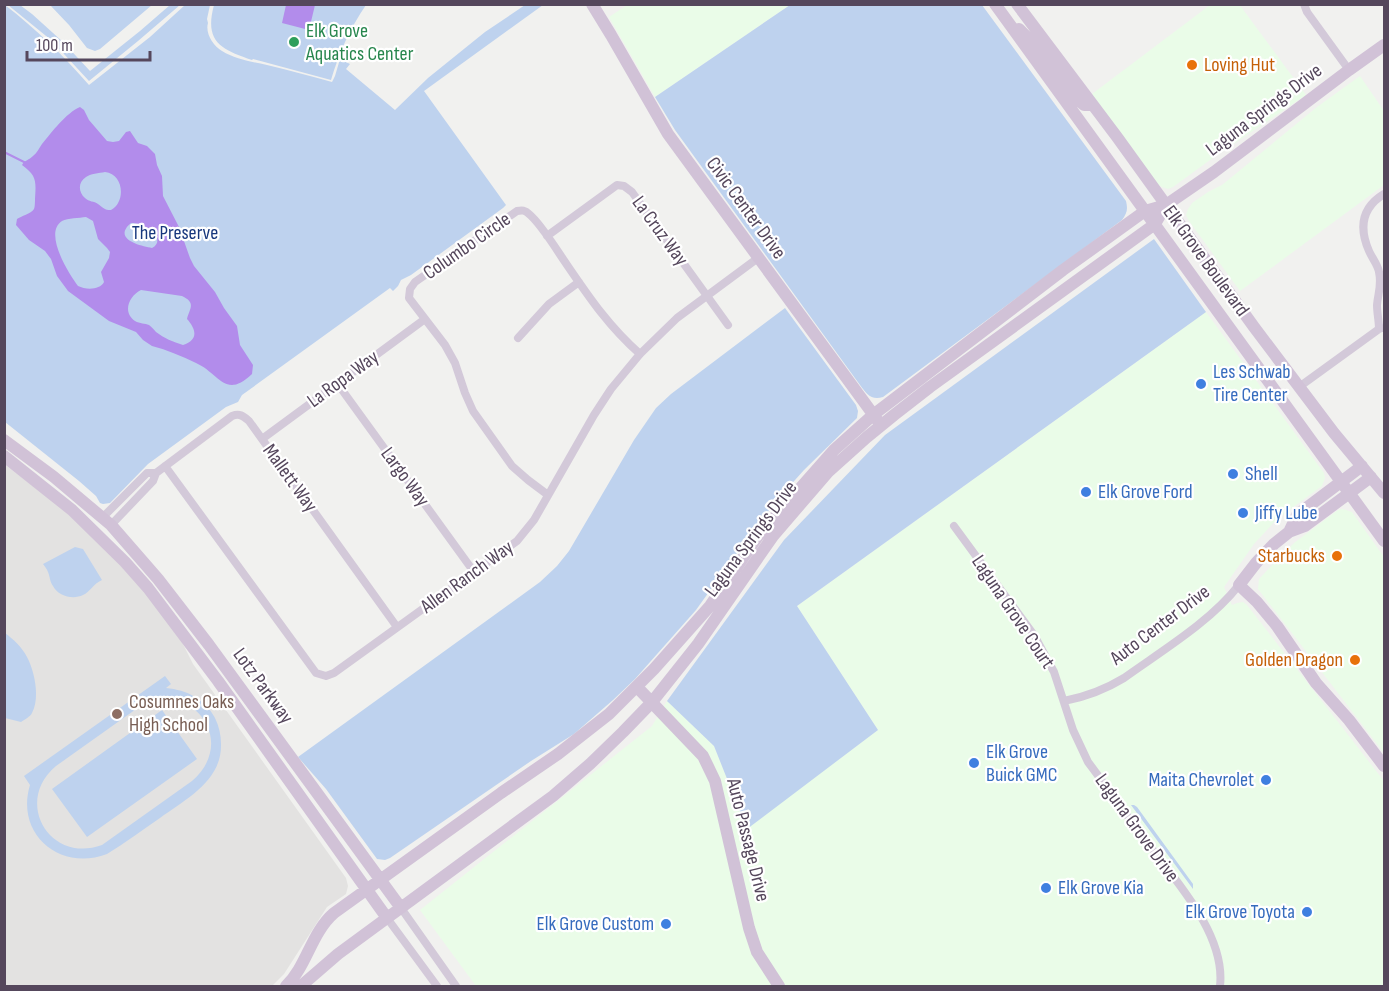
<svg xmlns="http://www.w3.org/2000/svg" width="1389" height="991" viewBox="0 0 1389 991" font-family="'Sofia Sans Condensed',sans-serif">
	<style>
		.commercial { fill: #eafce8 }
		.education { fill: #e3e2e1 }
		.green { fill: #bed2ee; fill-rule: evenodd }
		.water { fill: #b28ceb; fill-rule: evenodd }
		.lines { fill: none; stroke-linecap: round; stroke-linejoin: round }
		.stream { stroke: #b28ceb; stroke-width: 2 }
		.street { stroke: #d3c9d9; stroke-width: 8 }
		.secondary { stroke: #d1c2d7; stroke-width: 12 }
		.leisure-dot { fill: #2e9e5b; stroke: #fff; stroke-width: 2 }
		.food-dot { fill: #e8710a; stroke: #fff; stroke-width: 2 }
		.shop-dot { fill: #3f7fe0; stroke: #fff; stroke-width: 2 }
		.education-dot { fill: #8d6e63; stroke: #fff; stroke-width: 2 }
		.labels { text-anchor: middle; dominant-baseline: central; stroke-width: 4.5; stroke-linejoin: round; paint-order: stroke }
		.leisure-label { font-size: 20px; fill: #27864d; stroke: #fff; text-anchor: start }
		.food-label { font-size: 20px; fill: #c56008; stroke: #fff; text-anchor: end }
		.street-label { font-size: 20px; fill: #55475c; stroke: #fff }
		.park-label { font-size: 20px; fill: #18377d; stroke: #fff }
		.shop-label { font-size: 20px; fill: #366cbe; stroke: #fff; text-anchor: start }
		.education-label { font-size: 20px; fill: #785e54; stroke: #fff; text-anchor: start }
	</style>
	<rect width="100%" height="100%" fill="#f1f1ef"/>
	<path class="commercial" d="M 1239,4 L 1306,95 L 1210,160 L 1173,187 L 1168,189 L 1162,187 L 1157,184 L 1092,94 L 1210,5 Z
		M 627,5 L 790,5 L 655,97 L 609,17 Z
		M 1360,76 L 1384,111 L 1384,185 L 1240,291 L 1189,221 L 1186,215 L 1188,209 L 1192,203 L 1208,192 L 1222,185 L 1317,107 Z
		M 1206,312 L 1324,473 L 1325,478 L 1322,486 L 1277,519 L 1254,544 L 1224,587 L 1232,605 L 1237,603 L 1243,602 L 1247,605 L 1384,781 L 1384,986 L 476,986 L 420,910 L 652,726 L 667,701 L 714,746 L 747,828 L 878,730 L 797,606 Z
		M 1343,509 L 1352,512 L 1384,557 L 1384,753 L 1258,589 L 1259,579 L 1274,563 L 1294,543 L 1338,510 Z"/>
	<path class="education" d="M 4,464 L 63,509 L 112,556 L 147,595 L 179,636 L 193,664 L 346,878 L 348,886 L 346,894 L 327,907 L 284,974 L 272,986 L 5,986 Z"/>
	<path class="green" d="M 5,5 C 36,29 63,55 89,85 L 150,37 L 185,5 L 210,5 L 207,19 L 208,23 C 205,33 213,46 222,51 C 235,59 252,62 267,65 C 289,70 310,76 332,82 L 335,76 L 340,59 L 350,64 L 346,69 L 395,110 L 428,78 L 485,32 L 525,5 L 543,5 L 424,91 L 506,205 L 503,208 L 411,275 L 401,280 L 398,286 L 393,291 L 390,288 L 242,395 L 238,402 L 226,407 L 148,464 L 110,503 L 103,504 L 100,503 L 96,496 L 79,481 L 5,422 Z
		M 8,5 L 20,5 L 32,14 L 63,42 L 90,71 L 140,31 L 170,5 L 180,5 L 138,41 L 89,81 L 51,40 Z
		M 50,5 L 152,5 L 100,49 L 95,51 L 87,48 L 69,25 Z
		M 214,5 L 366,5 C 350,28 339,53 331,80 L 253,59 L 252,60 C 221,49 204,42 214,5 Z
		M 790,5 L 982,5 L 1126,201 C 1128,210 1127,213 1122,220 L 883,397 C 871,401 866,393 860,385 L 675,130 L 655,97 Z
		M 1154,239 L 1206,312 L 797,606 L 878,730 L 747,829 L 714,746 L 667,701 L 784,540 L 885,435 Z
		M 785,308 L 856,405 L 858,411 L 857,418 L 804,470 L 778,499 L 752,532 L 696,610 L 635,679 L 613,700 L 574,734 L 531,761 L 390,858 L 385,860 L 377,859 L 326,789 L 298,757 L 540,582 L 557,566 L 569,551 L 634,440 L 656,408 L 671,394 Z
		M 75,547 L 83,549 L 102,580 C 93,584 90,592 83,595 C 73,600 58,596 53,586 C 50,582 50,577 48,572 C 47,569 45,567 43,564 Z
		M 5,633 C 13,639 22,647 27,657 C 35,672 40,698 32,713 C 30,717 25,719 21,722 L 5,718 Z
		M 165,676 L 171,684 L 166,688 C 187,690 205,699 215,718 C 219,726 221,735 221,744 C 222,781 186,799 160,818 C 142,830 125,843 107,854 C 60,872 15,834 30,785 L 24,776 ZM 161,698 C 209,699 229,750 192,781 L 102,845 C 50,864 13,802 56,766 L 139,707 L 153,700 Z
		M 162,710 L 197,759 L 87,837 L 52,789 Z
		M 1131,805 L 1134,805 L 1137,807 L 1193,884 L 1193,889 Z"/>
	<path class="water" d="M 286,5 L 315,5 L 309,30 L 282,23 Z
		M 80,107 L 84,110 L 89,120 L 107,141 L 113,142 L 119,141 L 126,132 L 130,131 L 138,143 L 147,146 L 155,154 L 157,165 L 162,176 L 163,196 L 179,227 L 190,258 L 194,266 L 215,292 L 224,308 L 237,326 L 240,345 L 253,365 L 252,374 C 225,400 219,373 196,363 C 182,356 167,350 152,346 L 143,340 L 136,332 L 109,321 L 68,291 L 57,276 L 51,259 L 45,251 L 29,240 L 16,225 L 17,219 C 21,216 31,214 34,209 C 35,207 35,201 35,199 C 36,181 37,176 22,165 C 25,160 29,160 33,156 C 37,153 39,148 42,144 C 52,132 66,113 80,107 ZM 105,172 C 124,174 126,202 111,210 C 104,210 104,208 98,204 C 94,201 89,202 85,198 C 78,192 78,182 86,177 C 90,174 99,173 105,172 ZM 86,217 L 93,221 L 98,239 L 107,248 L 110,252 L 109,258 L 101,272 L 104,282 C 100,290 86,290 78,286 C 69,274 43,233 62,221 C 68,218 79,218 86,217 ZM 131,223 C 141,222 169,238 152,248 C 140,246 112,239 131,223 ZM 141,290 L 182,296 C 197,303 189,309 187,319 C 196,329 199,340 183,345 C 173,342 164,338 156,332 C 154,330 152,327 149,325 C 145,323 140,324 135,321 C 122,312 129,296 141,290 Z"/>
	<g class="lines">
		<path class="stream" d="M 4,152 L 26,163"/>
		<path class="street" d="M 1304,4 L 1307,12 L 1349,70
			M 547,236 L 617,185 L 624,186 L 632,192 L 728,325
			M 1379,329 C 1379,321 1377,313 1377,305 C 1378,293 1382,285 1379,272 C 1378,265 1372,258 1369,251 C 1359,228 1361,208 1384,194
			M 518,338 L 549,304 L 579,282
			M 337,383 L 474,572
			M 1299,387 L 1379,329 L 1382,328
			M 262,439 L 425,319
			M 165,466 L 316,673 L 326,676 L 334,673 L 517,541 L 534,520 L 594,415 L 611,389 L 640,354 L 677,318 L 758,258
			M 548,495 L 528,480 L 512,466 L 473,411 L 465,393 L 455,363 L 445,345 L 409,298 L 410,289 L 415,282 L 517,211 C 522,210 525,210 529,214 C 540,223 555,247 563,259 C 587,294 607,325 640,354
			M 102,518 L 147,473 L 156,473
			M 111,525 L 153,481 L 156,473 L 232,416 C 240,413 243,416 249,421 L 397,627
			M 954,526 L 1034,635 L 1054,672 L 1073,730 L 1088,762 C 1107,787 1124,812 1143,837 C 1173,878 1226,933 1220,986
			M 1064,701 C 1085,697 1106,689 1124,678 C 1163,650 1210,622 1239,585
			M 401,908 L 456,986
			M 387,918 L 437,986"/>
		<path class="secondary" d="M 592,4 L 611,35 L 668,134 L 878,421
			M 995,4 L 1384,541
			M 1017,4 L 1117,137 L 1254,327 L 1334,433 L 1384,493
			M 1019,29 L 1032,42 L 1069,92 L 1084,105 L 1093,105
			M 4,440 L 54,477 L 111,525 L 158,579 L 209,645 L 401,908
			M 4,456 L 72,510 L 125,562 L 148,588 L 218,681 L 387,918
			M 1371,477 L 1305,526 L 1289,532 L 1274,544 L 1256,563 L 1239,585 L 1257,602 L 1277,626 L 1316,683 L 1349,720 L 1384,766
			M 1289,532 L 1297,515 L 1362,466
			M 637,687 L 703,756 L 715,781 L 749,928 L 757,952 L 779,986
			M 286,986 C 307,966 311,933 334,913 L 501,793 L 558,754 L 609,714 L 654,669 L 710,606 L 758,536 L 834,450 L 873,415 L 1063,270 L 1145,211 L 1166,205 L 1214,172 L 1349,70 L 1384,45
			M 301,986 L 338,954 L 553,796 L 590,764 L 623,732 L 652,702 L 698,644 L 773,536 L 828,472 L 867,437 L 894,415 L 930,387 L 1155,224 L 1166,205"/>
	</g>
	<circle class="leisure-dot" cx="294" cy="42" r="6"/>
	<g class="food-dot">
		<circle cx="1192" cy="65" r="6"/>
		<circle cx="1337" cy="556" r="6"/>
		<circle cx="1355" cy="660" r="6"/>
	</g>
	<g class="shop-dot">
		<circle cx="1201" cy="384" r="6"/>
		<circle cx="1233" cy="474" r="6"/>
		<circle cx="1086" cy="492" r="6"/>
		<circle cx="1243" cy="513" r="6"/>
		<circle cx="974" cy="763" r="6"/>
		<circle cx="1266" cy="780" r="6"/>
		<circle cx="1046" cy="888" r="6"/>
		<circle cx="1307" cy="912" r="6"/>
		<circle cx="666" cy="924" r="6"/>
	</g>
	<circle class="education-dot" cx="117" cy="714" r="6"/>
	<g class="labels">
		<g class="leisure-label">
			<text x="306" y="31">Elk Grove<tspan x="306" dy="23">Aquatics Center</tspan></text>
		</g>
		<g class="food-label">
			<text x="1204" y="65" text-anchor="start">Loving Hut</text>
			<text x="1325" y="556">Starbucks</text>
			<text x="1343" y="660">Golden Dragon</text>
		</g>
		<g class="street-label">
			<text transform="translate(1264 110) rotate(-37)">Laguna Springs Drive</text>
			<text transform="translate(746 208) rotate(54)">Civic Center Drive</text>
			<text transform="translate(660 231) rotate(54)">La Cruz Way</text>
			<text transform="translate(467 246) rotate(-35)">Columbo Circle</text>
			<text transform="translate(1206 261) rotate(54)">Elk Grove Boulevard</text>
			<text transform="translate(343 379) rotate(-36)">La Ropa Way</text>
			<text transform="translate(405 477) rotate(54)">Largo Way</text>
			<text transform="translate(290 478) rotate(54)">Mallett Way</text>
			<text transform="translate(751 539) rotate(-53)">Laguna Springs Drive</text>
			<text transform="translate(467 577) rotate(-36)">Allen Ranch Way</text>
			<text transform="translate(1013 612) rotate(56)">Laguna Grove Court</text>
			<text transform="translate(1160 625) rotate(-37)">Auto Center Drive</text>
			<text transform="translate(263 686) rotate(54)">Lotz Parkway</text>
			<text transform="translate(1137 828) rotate(54)">Laguna Grove Drive</text>
			<text transform="translate(748 840) rotate(76)">Auto Passage Drive</text>
		</g>
		<g class="park-label">
			<text x="175" y="233">The Preserve</text>
		</g>
		<g class="shop-label">
			<text x="1213" y="372">Les Schwab<tspan x="1213" dy="23">Tire Center</tspan></text>
			<text x="1245" y="474">Shell</text>
			<text x="1098" y="492">Elk Grove Ford</text>
			<text x="1255" y="513">Jiffy Lube</text>
			<text x="986" y="752">Elk Grove<tspan x="986" dy="23">Buick GMC</tspan></text>
			<text x="1254" y="780" text-anchor="end">Maita Chevrolet</text>
			<text x="1058" y="888">Elk Grove Kia</text>
			<text x="1295" y="912" text-anchor="end">Elk Grove Toyota</text>
			<text x="654" y="924" text-anchor="end">Elk Grove Custom</text>
		</g>
		<g class="education-label">
			<text x="129" y="702">Cosumnes Oaks<tspan x="129" dy="23">High School</tspan></text>
		</g>
	</g>
	<rect width="1389" height="991" fill="none" stroke="#55475c" stroke-width="12"/>
	<path d="M27 51v9h123v-9" fill="none" stroke="#55475c" stroke-width="3"/>
	<text x="36" y="51" font-size="18" fill="#55475c" stroke="#ffffff" stroke-width="4.5" paint-order="stroke">100 m</text>
</svg>
